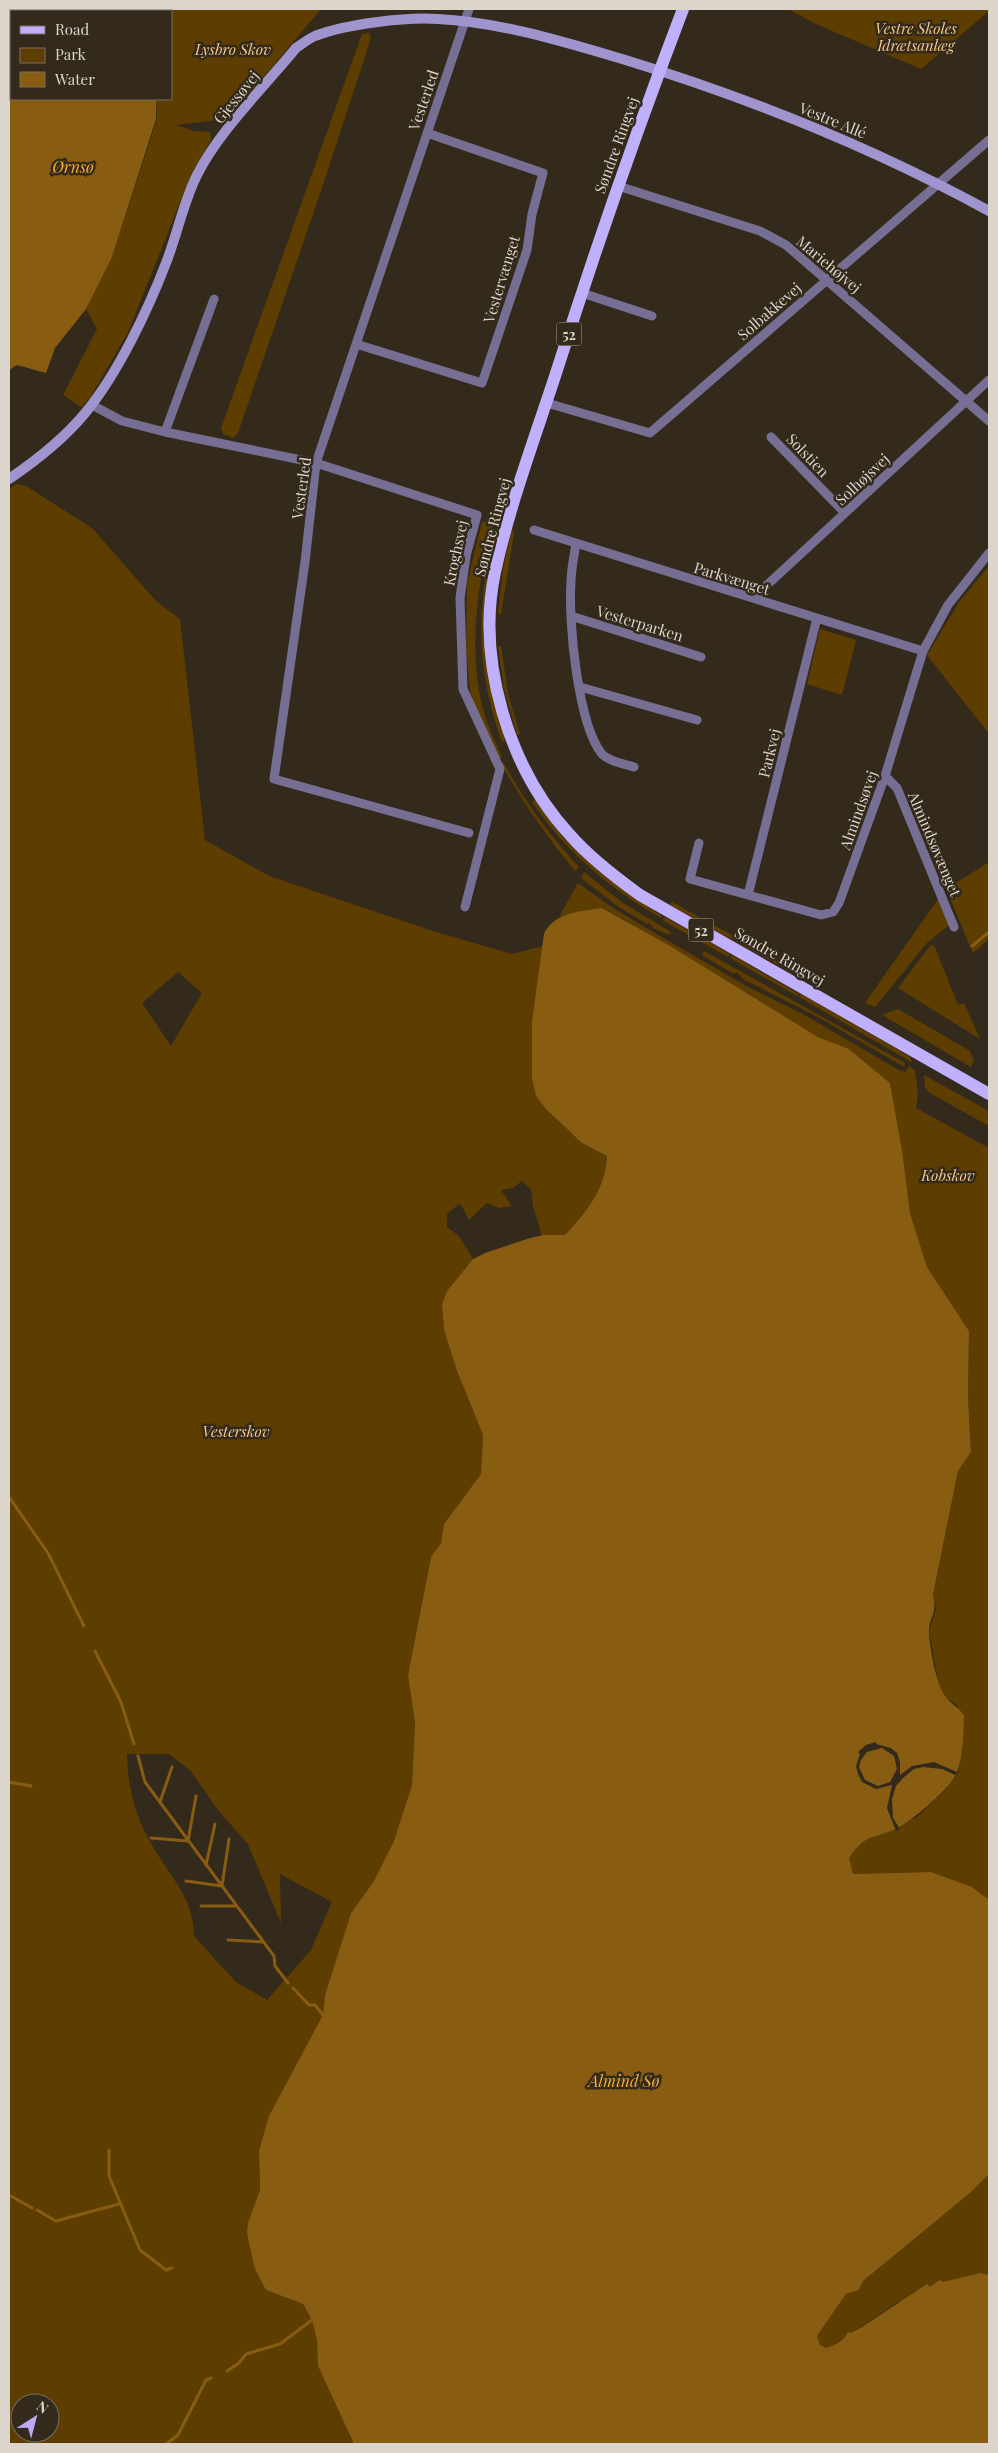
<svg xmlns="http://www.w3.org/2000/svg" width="998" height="2453" viewBox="0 0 998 2453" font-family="'Playfair Display',serif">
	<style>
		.green { fill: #5e3d00; fill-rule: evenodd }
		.water { fill: #885d12 }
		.pier { fill: #342a1c; fill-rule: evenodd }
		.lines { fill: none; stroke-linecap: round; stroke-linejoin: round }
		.stream { stroke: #885d12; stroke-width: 3 }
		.street { stroke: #766f93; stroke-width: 9 }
		.secondary { stroke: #a094cf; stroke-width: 10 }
		.primary { stroke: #c0b0fc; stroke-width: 12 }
		.labels { text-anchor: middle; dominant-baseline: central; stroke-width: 5; stroke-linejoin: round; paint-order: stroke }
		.shield { fill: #342a1c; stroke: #aaa297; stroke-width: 1 }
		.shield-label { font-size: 14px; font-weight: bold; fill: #dcd5cc }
		.park-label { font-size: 15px; font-style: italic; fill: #f4c789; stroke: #342a1c }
		.street-label { font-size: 15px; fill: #dcd5cc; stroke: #342a1c }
		.water-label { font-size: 16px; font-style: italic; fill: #f8ae2e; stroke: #342a1c }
	</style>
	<rect width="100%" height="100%" fill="#342a1c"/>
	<path class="green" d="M 29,9 L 321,9 L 224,124 L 221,117 L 218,120 L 176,125 L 194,131 L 210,132 L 211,140 L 191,175 L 128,332 L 90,398 L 81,407 L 63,395 L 97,329 L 86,309 L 112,257 L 157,119 L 156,99 L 171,99 L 171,11 L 38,11 Z
		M 788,9 L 989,9 L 989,11 L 921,69 L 816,24 Z
		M 369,33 L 371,38 L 323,185 L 238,433 L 233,438 L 223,434 L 221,428 L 362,34 Z
		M 16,484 L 26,486 L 92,528 L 156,601 L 180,619 L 205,840 L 269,876 L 436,932 L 512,954 L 543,946 L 532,1021 L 532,1078 L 582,1143 L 607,1156 C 604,1197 573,1231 550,1264 L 533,1206 L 531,1189 L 522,1181 L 513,1188 L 501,1190 L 512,1206 L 499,1208 L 487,1203 L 469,1220 L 460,1203 L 447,1214 L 447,1227 L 459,1236 L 473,1259 L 447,1291 L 442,1304 L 444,1330 L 457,1371 L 483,1435 L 481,1474 L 444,1524 L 441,1543 L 431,1557 L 408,1675 L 415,1723 L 412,1785 L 394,1841 L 374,1881 L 351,1913 L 325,1995 L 323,2015 L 259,2151 L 260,2190 L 249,2223 L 247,2233 L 266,2290 L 303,2304 L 312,2320 L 317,2341 L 318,2366 L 354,2444 L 9,2444 L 9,489 ZM 178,972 L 202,993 L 171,1046 L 142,1003 ZM 127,1754 L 169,1754 L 191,1771 L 217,1809 L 248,1844 L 281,1923 L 280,1874 L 332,1902 L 311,1950 L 267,2000 L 236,1982 L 194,1936 C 194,1897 168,1875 151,1843 C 134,1814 128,1787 127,1754 ZM 20,2403 L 50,2403 L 50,2433 L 20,2433 Z
		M 489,513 L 495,515 C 477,580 464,665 490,730 C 494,739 498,748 502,757 L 499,759 L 471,699 L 466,651 L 467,583 L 482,522 L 486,522 Z
		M 496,528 L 499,531 L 494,550 L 488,674 L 505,741 L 502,742 C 475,668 476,603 496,528 Z
		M 512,529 L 514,533 L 501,614 L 498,614 L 503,568 Z
		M 989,566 L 989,734 L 927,655 L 959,602 Z
		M 820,629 L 856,640 L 842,695 L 807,684 Z
		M 498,646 L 501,646 L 508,694 L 520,734 L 517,735 L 504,688 Z
		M 503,762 C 525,802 548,833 579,867 L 575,871 C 547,837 522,802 501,763 Z
		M 535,800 C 570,854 609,881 662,916 L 661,918 C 609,888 566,852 532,802 Z
		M 989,862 L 989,939 L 973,953 L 946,889 Z
		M 584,872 L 623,903 L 671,932 L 669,935 L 653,928 L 650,923 L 647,924 L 620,908 L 581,878 Z
		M 578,883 L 610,906 L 658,935 L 750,988 L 801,1013 L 897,1069 L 905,1072 L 909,1066 L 915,1070 L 918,1094 L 916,1108 L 989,1148 L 989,1900 L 972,1887 L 931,1872 L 853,1874 L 818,1846 L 877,1835 L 917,1817 L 944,1791 L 958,1773 L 964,1728 L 957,1705 L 946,1698 L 939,1687 L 929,1631 L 936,1609 L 933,1596 L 958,1471 L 971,1452 L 968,1398 L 969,1331 L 927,1267 L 910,1213 L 890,1083 L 849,1049 L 818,1037 L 667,944 L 603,908 L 559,917 Z
		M 938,899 L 949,925 L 927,943 L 875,1007 L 865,1003 Z
		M 672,902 L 739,939 L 737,942 L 670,905 Z
		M 665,917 L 730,954 L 728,957 L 662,920 Z
		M 741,940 L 808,979 L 806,981 L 739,943 Z
		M 934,945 L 958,1005 L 964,1003 L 980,1039 L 898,988 L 930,946 Z
		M 704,951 L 905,1063 L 904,1067 L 818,1017 L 743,979 L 738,973 L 732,973 L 702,955 Z
		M 732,955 L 799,994 L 797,996 L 730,958 Z
		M 801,994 L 909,1056 L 913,1063 L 799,997 Z
		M 898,1009 L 970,1051 L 974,1061 L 971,1067 L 882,1015 Z
		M 924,1075 L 989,1111 L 989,1126 L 928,1092 L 925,1087 Z
		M 989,2174 L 989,2275 L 981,2273 L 915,2291 L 905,2300 L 900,2301 L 834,2345 L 826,2348 L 820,2345 L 817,2336 L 846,2294 L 859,2290 L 863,2281 L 970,2193 Z"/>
	<path class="water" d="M 9,9 L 93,9 L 99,11 L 11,11 L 11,99 L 156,99 L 156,119 L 112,257 L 86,309 L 55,348 L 46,373 L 17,365 L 9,370 Z
		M 602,908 L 667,944 L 818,1037 L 849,1049 L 890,1083 L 902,1151 L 910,1213 L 927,1267 L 969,1331 L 968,1398 L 971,1452 L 958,1471 L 933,1595 C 938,1615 928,1618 929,1633 C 930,1648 936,1684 945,1696 C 950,1703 958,1707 964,1715 C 964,1730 963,1757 957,1772 C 951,1788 914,1819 899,1827 C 875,1840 867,1831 849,1858 L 853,1874 L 931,1872 L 972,1887 L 989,1900 L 989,2174 L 970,2193 L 863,2281 L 859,2290 L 846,2294 L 817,2336 L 820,2345 L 826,2348 C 835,2345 844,2341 848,2332 L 851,2333 L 862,2327 L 927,2284 L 930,2287 L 940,2280 L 943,2282 L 981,2273 L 989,2275 L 989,2444 L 354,2444 L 318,2366 L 317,2341 L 312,2320 L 303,2304 L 266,2290 L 255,2269 L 247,2233 L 248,2223 L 260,2190 L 259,2151 L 269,2116 L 323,2015 L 325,1995 L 351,1913 L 374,1881 L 394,1841 L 412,1785 L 415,1723 L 408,1675 L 431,1557 L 441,1543 L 444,1524 L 481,1474 L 483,1435 L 457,1371 L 444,1330 L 442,1304 L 447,1291 L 473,1259 L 485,1253 L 527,1239 L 543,1235 L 565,1235 C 587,1212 605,1189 607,1156 L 582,1143 L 546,1109 L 536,1096 L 532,1078 L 532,1021 L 544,934 C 554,912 582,911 602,908 Z"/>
	<path class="pier" d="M 876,1742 L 876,1744 L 891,1748 L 897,1753 L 900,1762 L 900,1775 L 912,1766 L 934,1762 L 957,1772 L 955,1775 L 942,1769 L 923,1767 L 914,1769 L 903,1778 L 896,1786 L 892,1799 L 893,1818 L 900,1829 L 896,1831 L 887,1808 L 892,1785 L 876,1789 L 862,1782 L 858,1774 L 856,1766 L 860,1754 L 858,1752 L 866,1745 ZM 882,1748 L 894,1756 L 897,1769 L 890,1782 L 878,1786 L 865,1780 L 859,1767 L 861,1760 L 867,1752 Z"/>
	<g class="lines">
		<path class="stream" d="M 972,946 L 989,932
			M 9,1497 L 48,1553 L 84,1626
			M 95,1651 L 121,1702 L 134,1744
			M 138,1756 L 145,1782 L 274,1956 L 275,1966 L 288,1983
			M 9,1782 L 31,1786
			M 160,1802 L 172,1767
			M 151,1838 L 188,1841 L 196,1796
			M 206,1865 L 215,1824
			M 186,1881 L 222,1886 L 229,1839
			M 201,1906 L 237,1906
			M 228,1940 L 264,1942
			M 293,1988 L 309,2005 L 315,2005 L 323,2015
			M 109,2150 L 109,2176 L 140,2250 L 166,2270 L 172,2268
			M 9,2195 L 32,2208
			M 37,2210 L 56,2221 L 119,2204
			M 227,2371 L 239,2363 L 246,2354 L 280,2344 L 312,2320
			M 166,2444 L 178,2435 L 206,2380 L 211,2378"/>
		<path class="street" d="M 469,9 L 316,463 L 305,562 L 274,779 L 469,833
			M 618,186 L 760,231 L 786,245 L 989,421
			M 582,293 L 652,316
			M 356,344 L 482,383 L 527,250 L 532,214 L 543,173 L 427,133
			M 547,403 L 650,433 L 989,140
			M 92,405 L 122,421 L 165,432 L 316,463 L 477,515 L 466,556 L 460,598 L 463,689 L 500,769 L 465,907
			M 165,432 L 214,299
			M 771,437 L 845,513
			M 534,530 L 923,651
			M 576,544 C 574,557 571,569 571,582 C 568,621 578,725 602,754 C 608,761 625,764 634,767
			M 753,598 L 989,380
			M 571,616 L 701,657
			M 580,687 L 697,720
			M 885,776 L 897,788 L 954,927
			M 699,843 L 690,879 L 821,915 L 833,912 L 839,903 L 885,776 L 923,651 L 948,605 L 989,553
			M 748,895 L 817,618"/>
		<path class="secondary" d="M 9,479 C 37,460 64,439 86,412 C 118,373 148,310 166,263 C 177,235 183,204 196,177 C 218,132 264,87 296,48 C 302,44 308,39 315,36 C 346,24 405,17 438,19 C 499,22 561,41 619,58 C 747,97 872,147 989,211"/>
		<path class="primary" d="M 683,9 C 638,127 596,247 558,367 C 536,435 510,503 495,572 C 476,661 509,769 570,835 C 590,858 615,877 640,895 L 989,1094"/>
	</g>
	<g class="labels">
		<g class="shield">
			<rect x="556.5" y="322.5" width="25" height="23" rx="4"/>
			<rect x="688.5" y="918.5" width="25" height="23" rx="4"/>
		</g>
		<g class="shield-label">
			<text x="569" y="334">52</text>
			<text x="701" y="930">52</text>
		</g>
		<g class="park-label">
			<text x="916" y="28">Vestre Skoles<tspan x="916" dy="17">Idrætsanlæg</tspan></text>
			<text x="233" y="49">Lysbro Skov</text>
			<text x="948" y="1175">Kobskov</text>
			<text x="236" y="1431">Vesterskov</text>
		</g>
		<g class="street-label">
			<text transform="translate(236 97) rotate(-51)">Gjessøvej</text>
			<text transform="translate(423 100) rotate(-71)">Vesterled</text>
			<text transform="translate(833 120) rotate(22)">Vestre Allé</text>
			<text transform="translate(616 145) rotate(-70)">Søndre Ringvej</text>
			<text transform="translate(829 264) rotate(40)">Mariehøjvej</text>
			<text transform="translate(501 279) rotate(-73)">Vestervænget</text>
			<text transform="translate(769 311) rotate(-41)">Solbakkevej</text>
			<text transform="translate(808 455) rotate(46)">Solstien</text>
			<text transform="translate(862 479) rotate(-43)">Solhøjsvej</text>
			<text transform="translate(301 488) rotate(-82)">Vesterled</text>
			<text transform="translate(492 527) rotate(-75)">Søndre Ringvej</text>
			<text transform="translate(455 553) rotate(-78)">Kroghsvej</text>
			<text transform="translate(732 578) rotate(17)">Parkvænget</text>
			<text transform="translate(640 623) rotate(17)">Vesterparken</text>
			<text transform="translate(769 753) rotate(-76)">Parkvej</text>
			<text transform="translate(858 810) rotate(-70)">Almindsøvej</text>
			<text transform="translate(935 844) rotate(67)">Almindsøvænget</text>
			<text transform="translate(780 956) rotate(30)">Søndre Ringvej</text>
		</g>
		<g class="water-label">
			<text x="73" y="166">Ørnsø</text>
			<text x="624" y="2080">Almind Sø</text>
		</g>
	</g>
	<rect width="998" height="2453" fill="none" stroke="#dcd5cc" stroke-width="20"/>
	<rect x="10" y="10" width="162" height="90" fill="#342a1c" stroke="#776e62"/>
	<rect x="20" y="26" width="25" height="8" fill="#c0b0fc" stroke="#776e62"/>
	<text x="55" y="35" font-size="15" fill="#dcd5cc">Road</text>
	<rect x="20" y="48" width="25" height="15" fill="#5e3d00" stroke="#776e62"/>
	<text x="55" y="60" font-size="15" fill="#dcd5cc">Park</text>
	<rect x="20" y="72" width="25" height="15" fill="#885d12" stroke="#776e62"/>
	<text x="55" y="85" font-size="15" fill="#dcd5cc">Water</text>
	<g transform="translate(35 2418) rotate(36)"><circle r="24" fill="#342a1c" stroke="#776e62"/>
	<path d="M0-4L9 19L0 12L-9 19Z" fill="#baaaf6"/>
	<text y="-8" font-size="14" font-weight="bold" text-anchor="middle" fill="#dcd5cc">N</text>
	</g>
</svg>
